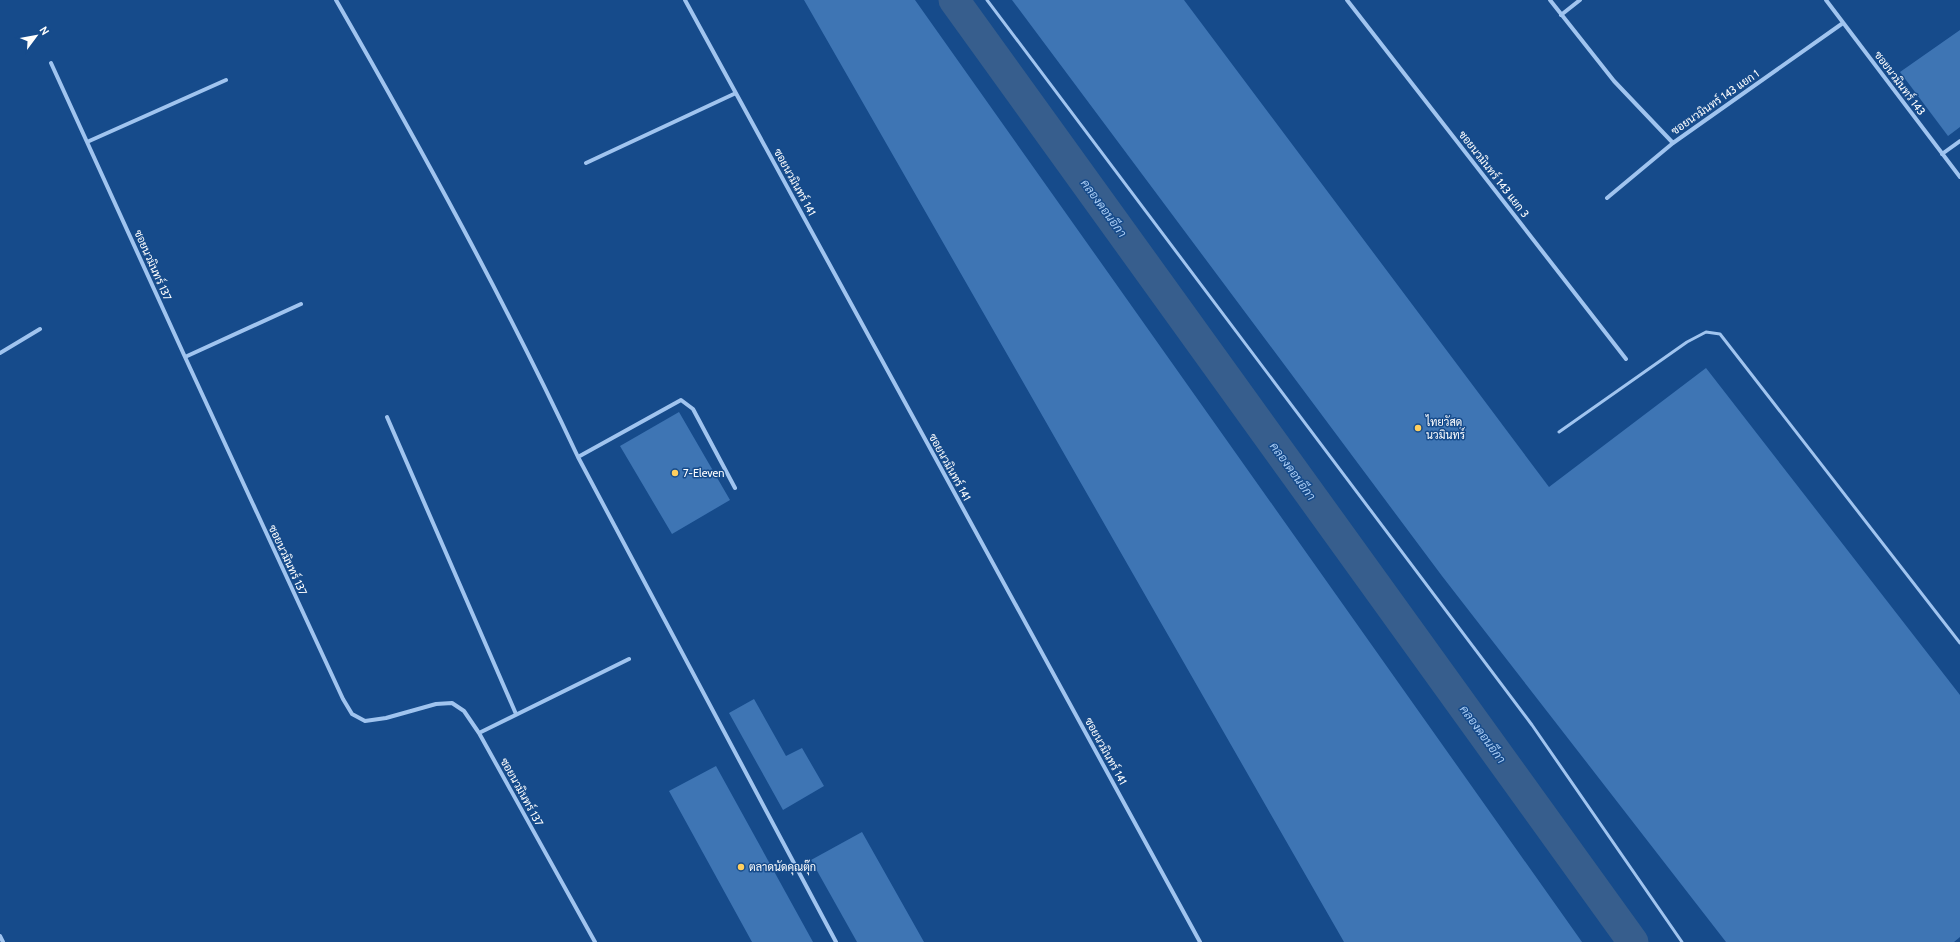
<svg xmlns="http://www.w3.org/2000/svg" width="1960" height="942" viewBox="0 0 1960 942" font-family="Cabin,Sarabun,sans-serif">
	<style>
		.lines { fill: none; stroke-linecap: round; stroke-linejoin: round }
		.canal { stroke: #375e8d; stroke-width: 31 }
		.building { fill: #3e75b4 }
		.lane { stroke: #a0c4ef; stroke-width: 3 }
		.street { stroke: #a0c4ef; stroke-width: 4 }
		.poi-dot { fill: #ffcf5e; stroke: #164b8b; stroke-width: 1.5 }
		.labels { text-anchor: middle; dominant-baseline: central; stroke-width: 3; stroke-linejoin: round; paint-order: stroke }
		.street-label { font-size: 11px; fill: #fff; stroke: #164b8b }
		.poi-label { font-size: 11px; fill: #fff; stroke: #164b8b; text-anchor: start }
		.water-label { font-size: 12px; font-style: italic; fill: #abcef6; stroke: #164b8b }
	</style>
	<rect width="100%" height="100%" fill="#164b8b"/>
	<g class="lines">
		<path class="canal" d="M 954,0 L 1633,942"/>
	</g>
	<path class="building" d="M 804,0 L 915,0 L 1582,942 L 1344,942 Z
		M 1012,0 L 1184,0 L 1549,487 L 1706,368 L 1960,695 L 1960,937 L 1954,942 L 1726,942 L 1442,576 Z
		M 1960,30 L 1960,127 L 1948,136 L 1900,72 Z
		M 679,412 L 730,500 L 672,534 L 620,446 Z
		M 754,699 L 786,756 L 802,748 L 824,786 L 783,810 L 729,713 Z
		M 716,766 L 813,942 L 752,942 L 669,791 Z
		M 862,832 L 924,942 L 857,942 L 811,860 Z"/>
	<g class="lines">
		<path class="lane" d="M 987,0 L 1532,725 L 1682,942
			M 1559,432 L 1687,342 L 1706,332 L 1720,334 L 1960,643"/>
		<path class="street" d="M 336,0 C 422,150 505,301 578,457 L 836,942
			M 685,0 L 1200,942
			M 1347,0 L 1626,359
			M 1550,0 L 1614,81 L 1673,143
			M 1826,0 L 1960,177
			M 1561,15 L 1580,0
			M 51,63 L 185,357 L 343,699 L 352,714 L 365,721 L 386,718 L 436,704 L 452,703 L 464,711 L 479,733 L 595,942
			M 87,142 L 226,80
			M 1942,154 L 1960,141
			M 586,163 L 736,93
			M 1607,198 L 1673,143 L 1843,23
			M 0,353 L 40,329
			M 185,357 L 301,304
			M 387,417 L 516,714
			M 578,457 L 681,400 L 693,409 L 735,488
			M 479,733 L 629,659
			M 0,936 L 3,942"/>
	</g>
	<g class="poi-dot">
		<circle cx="1418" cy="428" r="4"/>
		<circle cx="675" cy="473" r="4"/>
		<circle cx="741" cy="867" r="4"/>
	</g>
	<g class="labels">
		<g class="street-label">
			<text transform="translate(1900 83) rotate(53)">ซอยนวมินทร์ 143</text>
			<text transform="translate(1715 102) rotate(-35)">ซอยนวมินทร์ 143 แยก 1</text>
			<text transform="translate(1494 174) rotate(52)">ซอยนวมินทร์ 143 แยก 3</text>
			<text transform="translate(795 182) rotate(61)">ซอยนวมินทร์ 141</text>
			<text transform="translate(153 265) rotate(66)">ซอยนวมินทร์ 137</text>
			<text transform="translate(950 467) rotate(61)">ซอยนวมินทร์ 141</text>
			<text transform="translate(288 560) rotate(65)">ซอยนวมินทร์ 137</text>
			<text transform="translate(1106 751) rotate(61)">ซอยนวมินทร์ 141</text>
			<text transform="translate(522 792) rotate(61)">ซอยนวมินทร์ 137</text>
		</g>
		<g class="poi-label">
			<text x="1426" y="422">ไทยวัสดุ<tspan x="1426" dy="13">นวมินทร์</tspan></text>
			<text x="683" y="473">7-Eleven</text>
			<text x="749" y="867">ตลาดนัดคุณตุ๊ก</text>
		</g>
		<g class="water-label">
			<text transform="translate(1104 208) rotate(54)">คลองดอนอีกา</text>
			<text transform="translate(1293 471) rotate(54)">คลองดอนอีกา</text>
			<text transform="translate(1483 734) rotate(54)">คลองดอนอีกา</text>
		</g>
	</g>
	<g transform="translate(36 36) rotate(58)" stroke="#164b8b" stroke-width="3" paint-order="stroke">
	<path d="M0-3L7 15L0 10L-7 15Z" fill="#ffffff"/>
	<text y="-6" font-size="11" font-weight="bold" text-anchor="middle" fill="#ffffff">N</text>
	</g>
</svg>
